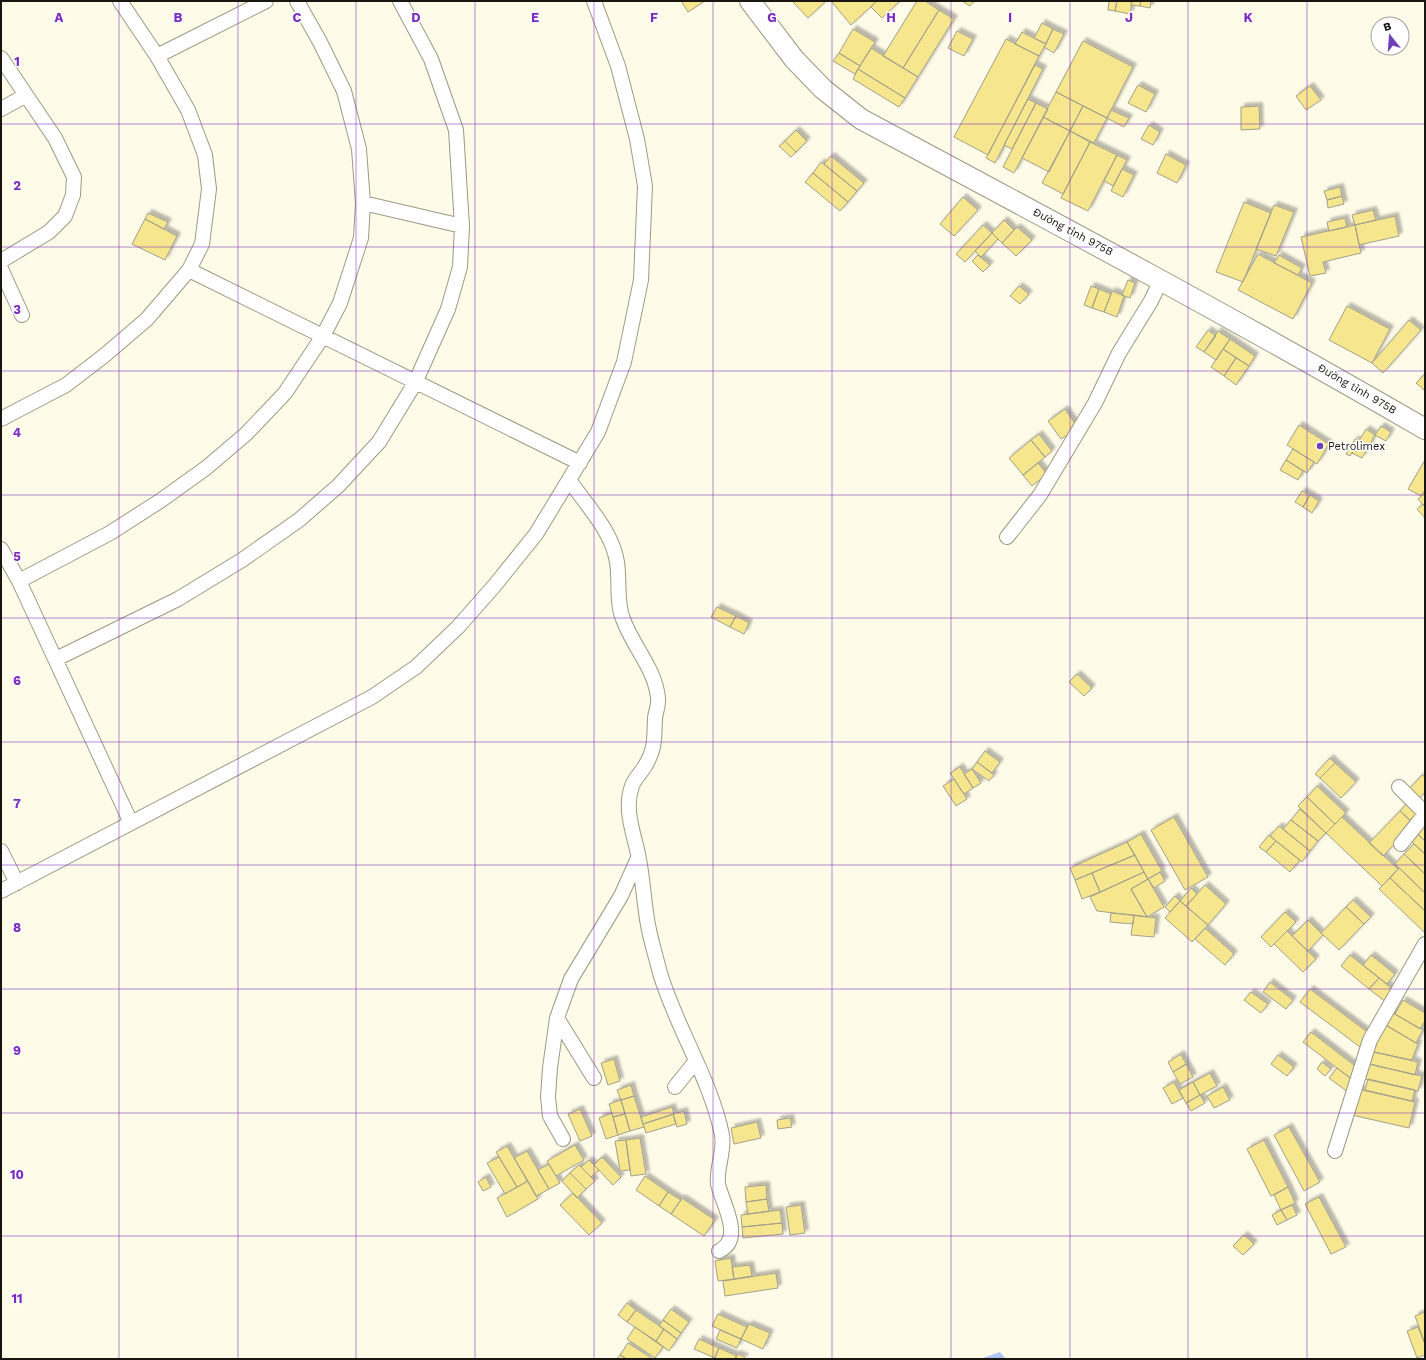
<svg xmlns="http://www.w3.org/2000/svg" width="1426" height="1360" viewBox="0 0 1426 1360" font-family="'Work Sans',sans-serif">
	<style>
		.water { fill: #b1c6f2 }
		.building { fill: #f6e68d; stroke: #a3a08b; filter: url(#shadow) }
		.lines { fill: none; stroke-linecap: round; stroke-linejoin: round }
		.minor-casing { stroke: #9c9984; stroke-width: 16 }
		.secondary-casing { stroke: #9c9984; stroke-width: 22 }
		.minor { stroke: #fff; stroke-width: 14 }
		.secondary { stroke: #fff; stroke-width: 20 }
		.grid { fill: none; stroke: #7b2cbf; stroke-width: 1; stroke-opacity: 0.55 }
		.poi-dot { fill: #6f3fb7; stroke: #fff; stroke-width: 1.5 }
		.labels { text-anchor: middle; dominant-baseline: central; stroke-width: 3; stroke-linejoin: round; paint-order: stroke }
		.street-label { font-size: 11px; fill: #18160f; stroke: #fff }
		.poi-label { font-size: 11px; fill: #18160f; stroke: #fff; text-anchor: start }
		.grid-label { font-size: 13px; text-anchor: middle; font-weight: bold; fill: #7b2cbf; stroke: #fff; stroke-width: 3; stroke-linejoin: round; paint-order: stroke }
	</style>
	<defs>
		<filter id="shadow"><feDropShadow dx="3.5" dy="-3.5" stdDeviation="1" flood-color="#0004"/></filter>
	</defs>
	<rect width="100%" height="100%" fill="#fefbe9"/>
	<path class="water" d="M 1000,1352 L 1006,1359 L 980,1359 Z"/>
	<path class="building" d="M 681,1 L 705,1 L 688,12 Z
		M 792,1 L 826,1 L 808,18 Z
		M 831,1 L 877,1 L 851,25 Z
		M 877,1 L 900,1 L 882,18 L 871,7 Z
		M 917,1 L 925,1 L 939,10 L 903,68 L 883,56 Z
		M 962,1 L 974,1 L 970,6 Z
		M 1109,1 L 1117,1 L 1115,11 L 1108,10 Z
		M 1117,1 L 1132,1 L 1130,14 L 1115,11 Z
		M 1132,1 L 1141,1 L 1140,6 L 1131,5 Z
		M 1141,1 L 1151,1 L 1150,8 L 1140,6 Z
		M 939,10 L 954,19 L 918,77 L 903,68 Z
		M 1042,23 L 1053,29 L 1046,44 L 1034,38 Z
		M 853,29 L 875,42 L 860,66 L 839,53 Z
		M 1053,29 L 1064,34 L 1054,53 L 1044,47 Z
		M 957,31 L 973,39 L 964,56 L 948,48 Z
		M 1022,32 L 1046,44 L 1039,56 L 1015,44 Z
		M 1006,39 L 1039,56 L 988,155 L 954,137 Z
		M 1083,41 L 1133,67 L 1107,118 L 1056,92 Z
		M 871,48 L 918,77 L 905,98 L 858,69 Z
		M 839,53 L 860,66 L 855,74 L 833,61 Z
		M 1035,65 L 1043,69 L 995,163 L 986,158 Z
		M 858,69 L 905,98 L 899,107 L 853,79 Z
		M 1138,85 L 1155,94 L 1146,112 L 1128,103 Z
		M 1310,86 L 1321,100 L 1306,110 L 1296,96 Z
		M 1056,92 L 1083,106 L 1070,131 L 1043,117 Z
		M 1028,99 L 1036,103 L 1012,149 L 1004,145 Z
		M 1036,103 L 1048,109 L 1014,173 L 1003,167 Z
		M 1083,106 L 1107,118 L 1094,143 L 1070,131 Z
		M 1259,106 L 1260,129 L 1241,130 L 1241,107 Z
		M 1111,110 L 1129,118 L 1124,127 L 1107,118 Z
		M 1043,117 L 1070,131 L 1049,172 L 1022,158 Z
		M 1149,125 L 1160,132 L 1153,145 L 1141,139 Z
		M 796,130 L 807,141 L 796,152 L 785,141 Z
		M 1070,131 L 1090,142 L 1063,194 L 1042,183 Z
		M 785,141 L 796,152 L 791,157 L 779,146 Z
		M 1090,142 L 1117,155 L 1088,211 L 1061,198 Z
		M 1166,154 L 1186,165 L 1177,183 L 1157,173 Z
		M 1117,155 L 1127,160 L 1113,186 L 1104,181 Z
		M 831,156 L 864,183 L 857,191 L 824,164 Z
		M 821,162 L 857,191 L 848,202 L 813,173 Z
		M 1122,169 L 1134,175 L 1123,197 L 1111,191 Z
		M 813,173 L 848,202 L 840,211 L 805,182 Z
		M 1340,187 L 1342,196 L 1327,200 L 1324,191 Z
		M 1342,196 L 1344,204 L 1328,208 L 1327,200 Z
		M 963,197 L 978,210 L 954,236 L 940,224 Z
		M 1244,202 L 1271,213 L 1243,282 L 1216,272 Z
		M 1274,205 L 1294,212 L 1276,256 L 1256,249 Z
		M 1373,210 L 1376,220 L 1355,225 L 1352,215 Z
		M 148,213 L 168,222 L 164,229 L 145,219 Z
		M 1395,216 L 1399,236 L 1359,245 L 1355,225 Z
		M 1345,218 L 1347,227 L 1329,231 L 1327,222 Z
		M 145,219 L 177,236 L 165,260 L 132,244 Z
		M 1004,220 L 1014,230 L 1002,243 L 992,233 Z
		M 983,225 L 992,233 L 965,262 L 956,254 Z
		M 1355,225 L 1361,253 L 1323,262 L 1326,273 L 1310,276 L 1301,237 Z
		M 1017,227 L 1032,240 L 1016,256 L 1002,243 Z
		M 992,233 L 998,239 L 981,257 L 975,251 Z
		M 1258,254 L 1312,283 L 1293,319 L 1238,290 Z
		M 978,255 L 990,265 L 983,272 L 972,261 Z
		M 1279,255 L 1302,268 L 1298,275 L 1274,263 Z
		M 1128,280 L 1135,283 L 1130,298 L 1122,295 Z
		M 1019,286 L 1029,294 L 1020,304 L 1010,296 Z
		M 1091,286 L 1099,289 L 1092,308 L 1084,305 Z
		M 1099,289 L 1111,294 L 1104,312 L 1092,308 Z
		M 1112,291 L 1124,296 L 1117,317 L 1104,312 Z
		M 1347,306 L 1390,329 L 1372,363 L 1329,340 Z
		M 1409,320 L 1421,330 L 1383,373 L 1372,363 Z
		M 1208,330 L 1216,336 L 1204,352 L 1196,347 Z
		M 1218,331 L 1230,339 L 1216,360 L 1204,352 Z
		M 1230,339 L 1255,356 L 1249,366 L 1223,349 Z
		M 1223,349 L 1236,358 L 1224,376 L 1211,367 Z
		M 1236,358 L 1249,366 L 1236,385 L 1224,376 Z
		M 1425,374 L 1425,391 L 1416,383 Z
		M 1065,409 L 1078,428 L 1061,439 L 1048,421 Z
		M 1299,425 L 1329,444 L 1317,464 L 1287,445 Z
		M 1381,426 L 1391,432 L 1386,441 L 1375,435 Z
		M 1366,429 L 1375,435 L 1362,458 L 1352,453 Z
		M 1039,434 L 1052,451 L 1045,457 L 1031,440 Z
		M 1355,439 L 1359,442 L 1350,456 L 1346,454 Z
		M 1031,440 L 1045,457 L 1023,475 L 1009,458 Z
		M 1293,449 L 1314,462 L 1307,473 L 1286,460 Z
		M 1286,460 L 1303,471 L 1298,480 L 1280,470 Z
		M 1425,460 L 1425,490 L 1421,496 L 1408,489 Z
		M 1038,463 L 1047,474 L 1032,486 L 1023,475 Z
		M 1302,491 L 1310,495 L 1303,507 L 1295,502 Z
		M 1425,493 L 1425,507 L 1418,499 Z
		M 1310,495 L 1319,501 L 1312,513 L 1303,507 Z
		M 1423,504 L 1425,507 L 1425,518 L 1417,509 Z
		M 717,607 L 736,616 L 730,627 L 711,617 Z
		M 736,616 L 749,623 L 744,634 L 730,627 Z
		M 1077,674 L 1092,688 L 1084,696 L 1069,682 Z
		M 985,751 L 1000,762 L 992,773 L 977,762 Z
		M 1330,758 L 1335,763 L 1320,778 L 1315,774 Z
		M 977,762 L 994,775 L 989,781 L 972,769 Z
		M 1335,763 L 1356,782 L 1341,798 L 1320,778 Z
		M 960,767 L 973,788 L 964,794 L 950,773 Z
		M 972,769 L 981,783 L 973,788 L 964,774 Z
		M 1422,775 L 1425,777 L 1425,792 L 1418,800 L 1408,790 Z
		M 954,779 L 967,799 L 956,806 L 943,786 Z
		M 1317,786 L 1346,813 L 1335,824 L 1307,797 Z
		M 1307,797 L 1335,824 L 1326,833 L 1298,806 Z
		M 1408,802 L 1419,813 L 1411,821 L 1400,811 Z
		M 1300,809 L 1326,833 L 1318,841 L 1291,820 Z
		M 1400,811 L 1414,824 L 1383,856 L 1369,843 Z
		M 1174,817 L 1208,877 L 1185,890 L 1151,830 Z
		M 1342,817 L 1398,869 L 1382,886 L 1326,833 Z
		M 1291,820 L 1318,841 L 1310,851 L 1283,829 Z
		M 1425,822 L 1425,841 L 1416,832 Z
		M 1279,826 L 1310,851 L 1302,862 L 1270,836 Z
		M 1141,834 L 1162,871 L 1148,879 L 1127,842 Z
		M 1417,834 L 1425,841 L 1425,854 L 1411,841 Z
		M 1269,835 L 1276,841 L 1266,852 L 1259,847 Z
		M 1276,841 L 1300,860 L 1290,872 L 1266,852 Z
		M 1127,842 L 1135,855 L 1075,880 L 1070,868 Z
		M 1414,844 L 1425,854 L 1425,874 L 1404,854 Z
		M 1404,854 L 1425,874 L 1425,893 L 1395,864 Z
		M 1135,855 L 1144,872 L 1100,892 L 1092,873 Z
		M 1399,868 L 1425,893 L 1425,911 L 1390,878 Z
		M 1144,872 L 1148,879 L 1131,889 L 1147,917 L 1097,911 L 1090,897 Z
		M 1160,872 L 1165,881 L 1154,888 L 1148,879 Z
		M 1092,873 L 1100,892 L 1082,899 L 1075,880 Z
		M 1390,878 L 1425,911 L 1425,933 L 1379,889 Z
		M 1148,879 L 1164,907 L 1147,917 L 1131,889 Z
		M 1205,885 L 1226,904 L 1208,925 L 1186,906 Z
		M 1191,888 L 1197,894 L 1186,906 L 1180,901 Z
		M 1175,896 L 1180,901 L 1170,912 L 1165,907 Z
		M 1353,900 L 1371,917 L 1364,924 L 1346,907 Z
		M 1180,901 L 1208,925 L 1192,942 L 1165,918 Z
		M 1346,907 L 1364,924 L 1339,950 L 1321,933 Z
		M 1285,912 L 1296,922 L 1271,947 L 1261,937 Z
		M 1111,913 L 1134,915 L 1133,924 L 1110,922 Z
		M 1134,915 L 1156,918 L 1154,937 L 1131,935 Z
		M 1308,920 L 1323,935 L 1308,951 L 1292,936 Z
		M 1205,928 L 1234,954 L 1225,965 L 1195,939 Z
		M 1287,931 L 1316,959 L 1303,972 L 1274,944 Z
		M 1350,955 L 1379,978 L 1369,989 L 1341,966 Z
		M 1371,955 L 1395,974 L 1387,984 L 1363,965 Z
		M 1379,978 L 1396,992 L 1387,1003 L 1369,989 Z
		M 1270,982 L 1293,1000 L 1286,1009 L 1263,992 Z
		M 1310,989 L 1370,1034 L 1360,1047 L 1300,1002 Z
		M 1251,992 L 1268,1004 L 1261,1013 L 1244,1000 Z
		M 1403,1000 L 1425,1013 L 1425,1021 L 1420,1029 L 1395,1014 Z
		M 1391,1012 L 1423,1030 L 1416,1043 L 1384,1024 Z
		M 1384,1024 L 1418,1044 L 1412,1060 L 1369,1051 Z
		M 1311,1032 L 1358,1068 L 1350,1078 L 1303,1042 Z
		M 1369,1051 L 1418,1062 L 1415,1075 L 1366,1063 Z
		M 1181,1054 L 1186,1064 L 1173,1072 L 1168,1062 Z
		M 1278,1055 L 1294,1067 L 1287,1076 L 1271,1064 Z
		M 614,1059 L 620,1081 L 608,1085 L 601,1063 Z
		M 1322,1062 L 1331,1069 L 1325,1076 L 1317,1069 Z
		M 1186,1064 L 1193,1077 L 1180,1084 L 1173,1072 Z
		M 1368,1064 L 1422,1076 L 1418,1091 L 1365,1079 Z
		M 1337,1068 L 1356,1082 L 1348,1092 L 1329,1078 Z
		M 1210,1073 L 1217,1086 L 1200,1095 L 1193,1082 Z
		M 1368,1079 L 1415,1090 L 1412,1101 L 1365,1090 Z
		M 1174,1082 L 1183,1098 L 1172,1104 L 1163,1088 Z
		M 1193,1082 L 1200,1095 L 1186,1103 L 1179,1090 Z
		M 631,1085 L 634,1096 L 621,1100 L 617,1090 Z
		M 1223,1087 L 1230,1100 L 1214,1108 L 1207,1096 Z
		M 1358,1089 L 1415,1102 L 1409,1128 L 1352,1115 Z
		M 1200,1095 L 1205,1103 L 1191,1111 L 1186,1103 Z
		M 634,1096 L 644,1127 L 630,1131 L 621,1100 Z
		M 621,1100 L 625,1114 L 613,1117 L 609,1104 Z
		M 672,1107 L 674,1114 L 643,1124 L 641,1117 Z
		M 580,1109 L 592,1136 L 580,1141 L 568,1114 Z
		M 684,1111 L 687,1124 L 677,1127 L 673,1114 Z
		M 612,1113 L 618,1135 L 606,1139 L 599,1118 Z
		M 625,1114 L 630,1131 L 618,1135 L 613,1117 Z
		M 673,1114 L 676,1124 L 646,1133 L 643,1124 Z
		M 790,1118 L 792,1127 L 778,1129 L 777,1120 Z
		M 757,1122 L 761,1138 L 734,1144 L 731,1128 Z
		M 1289,1127 L 1320,1182 L 1304,1191 L 1274,1135 Z
		M 640,1138 L 646,1174 L 631,1176 L 626,1140 Z
		M 626,1140 L 630,1170 L 620,1171 L 615,1141 Z
		M 1264,1140 L 1288,1187 L 1271,1196 L 1247,1149 Z
		M 575,1145 L 584,1160 L 556,1176 L 547,1161 Z
		M 507,1146 L 528,1181 L 517,1187 L 496,1152 Z
		M 527,1151 L 549,1189 L 536,1196 L 514,1158 Z
		M 499,1157 L 517,1187 L 505,1194 L 487,1163 Z
		M 602,1157 L 621,1177 L 613,1185 L 594,1165 Z
		M 589,1160 L 599,1170 L 591,1177 L 581,1167 Z
		M 549,1164 L 560,1183 L 549,1189 L 538,1170 Z
		M 579,1165 L 595,1181 L 586,1189 L 570,1173 Z
		M 570,1173 L 586,1189 L 577,1198 L 562,1181 Z
		M 645,1176 L 668,1192 L 659,1206 L 636,1190 Z
		M 486,1177 L 491,1187 L 483,1191 L 478,1182 Z
		M 528,1181 L 538,1199 L 507,1217 L 497,1198 Z
		M 766,1185 L 767,1199 L 746,1202 L 745,1187 Z
		M 1288,1187 L 1295,1203 L 1281,1210 L 1274,1195 Z
		M 668,1192 L 681,1200 L 671,1214 L 659,1206 Z
		M 573,1193 L 602,1223 L 589,1235 L 560,1205 Z
		M 1319,1197 L 1346,1247 L 1331,1254 L 1305,1204 Z
		M 682,1198 L 715,1220 L 704,1236 L 671,1214 Z
		M 767,1199 L 769,1211 L 748,1214 L 746,1202 Z
		M 801,1205 L 805,1233 L 790,1235 L 786,1207 Z
		M 1292,1205 L 1297,1215 L 1287,1220 L 1281,1210 Z
		M 780,1210 L 782,1223 L 742,1227 L 741,1215 Z
		M 1281,1210 L 1287,1220 L 1277,1225 L 1272,1215 Z
		M 782,1223 L 783,1234 L 743,1238 L 742,1227 Z
		M 1244,1235 L 1254,1244 L 1243,1255 L 1233,1246 Z
		M 731,1258 L 734,1279 L 718,1281 L 715,1261 Z
		M 750,1265 L 752,1276 L 734,1279 L 732,1267 Z
		M 776,1273 L 778,1288 L 725,1296 L 723,1281 Z
		M 627,1303 L 636,1310 L 627,1322 L 618,1315 Z
		M 671,1309 L 689,1322 L 681,1333 L 663,1320 Z
		M 636,1310 L 664,1329 L 656,1341 L 627,1322 Z
		M 1425,1312 L 1425,1344 L 1415,1316 Z
		M 718,1314 L 747,1327 L 741,1339 L 712,1326 Z
		M 663,1320 L 681,1333 L 677,1339 L 659,1326 Z
		M 749,1324 L 770,1333 L 763,1349 L 741,1339 Z
		M 635,1327 L 663,1347 L 655,1358 L 627,1339 Z
		M 1418,1327 L 1425,1344 L 1425,1355 L 1417,1358 L 1407,1331 Z
		M 664,1329 L 677,1339 L 669,1351 L 656,1341 Z
		M 720,1330 L 741,1339 L 737,1348 L 716,1339 Z
		M 699,1339 L 719,1348 L 715,1358 L 694,1349 Z
		M 628,1343 L 653,1359 L 627,1359 L 620,1355 Z
		M 719,1348 L 737,1356 L 735,1359 L 714,1359 Z
		M 737,1354 L 745,1357 L 744,1359 L 735,1359 Z
		M 620,1355 L 627,1359 L 617,1359 Z"/>
	<g class="lines">
		<defs>
			<path id="minor" d="M 157,56 L 266,1
				M 1,58 L 55,138 L 74,177 L 73,195 L 65,216 L 49,232 L 1,261
				M 1,109 L 25,96
				M 363,203 L 462,226
				M 1,269 L 22,315
				M 189,270 L 580,463
				M 1,419 L 66,385 L 105,355 L 147,319 L 189,270 L 202,244 L 209,189 L 205,155 L 188,110 L 157,56 L 120,1
				M 570,481 C 587,506 612,531 617,562 C 620,581 616,602 623,619 C 633,647 655,668 658,698 C 659,704 656,711 655,718 C 654,737 656,748 645,766 C 642,772 634,779 632,786 C 623,810 635,836 639,859 C 643,881 644,903 648,925 C 651,941 656,957 660,973 C 676,1027 711,1080 722,1135 C 725,1151 716,1168 718,1184 C 722,1203 745,1239 719,1251
				M 1007,537 L 1040,495 L 1095,403 L 1119,353 L 1151,301 L 1161,280
				M 1,549 L 19,581 L 131,823
				M 19,581 L 110,533 L 160,501 L 206,468 L 246,434 L 285,393 L 323,336 L 340,303 L 361,238 L 363,203 L 359,149 L 344,91 L 320,42 L 297,1
				M 56,659 L 178,599 L 242,560 L 299,520 L 338,486 L 379,442 L 415,383 L 448,309 L 460,267 L 462,226 L 456,130 L 431,59 L 400,1
				M 1399,787 L 1425,813
				M 1401,844 L 1425,814
				M 1,851 L 17,883
				M 1,891 L 372,697 L 416,667 L 458,627 L 495,585 L 536,534 L 598,432 L 624,362 L 641,280 L 645,186 L 637,139 L 618,66 L 594,1
				M 557,1018 L 594,1078
				M 675,1087 L 696,1061
				M 563,1139 L 550,1116 L 548,1097 L 550,1068 L 557,1018 L 571,979 L 621,896 L 638,858
				M 1335,1151 L 1370,1040 L 1425,944"/>
			<path id="secondary" d="M 750,1 L 794,59 L 823,89 L 861,119 C 1050,220 1239,321 1425,429"/>
		</defs>
		<use href="#minor" class="minor-casing"/>
		<use href="#secondary" class="secondary-casing"/>
		<use href="#minor" class="minor"/>
		<use href="#secondary" class="secondary"/>
	</g>
	<path class="grid" d="M 119,1 L 119,1359M 238,1 L 238,1359M 356,1 L 356,1359M 475,1 L 475,1359M 594,1 L 594,1359M 713,1 L 713,1359M 832,1 L 832,1359M 951,1 L 951,1359M 1070,1 L 1070,1359M 1188,1 L 1188,1359M 1307,1 L 1307,1359M 1,124 L 1425,124M 1,247 L 1425,247M 1,371 L 1425,371M 1,495 L 1425,495M 1,618 L 1425,618M 1,742 L 1425,742M 1,865 L 1425,865M 1,989 L 1425,989M 1,1113 L 1425,1113M 1,1236 L 1425,1236"/>
	<circle class="poi-dot" cx="1320" cy="446" r="4"/>
	<g class="labels">
		<g class="street-label">
			<text transform="translate(1073 232) rotate(28)">Đường tỉnh 975B</text>
			<text transform="translate(1357 389) rotate(30)">Đường tỉnh 975B</text>
		</g>
		<g class="poi-label">
			<text x="1328" y="446">Petrolimex</text>
		</g>
	</g>
	<g class="grid-label">
		<text x="59" y="22">A</text>
		<text x="178" y="22">B</text>
		<text x="297" y="22">C</text>
		<text x="416" y="22">D</text>
		<text x="535" y="22">E</text>
		<text x="654" y="22">F</text>
		<text x="772" y="22">G</text>
		<text x="891" y="22">H</text>
		<text x="1010" y="22">I</text>
		<text x="1129" y="22">J</text>
		<text x="1248" y="22">K</text>
		<text x="17" y="66">1</text>
		<text x="17" y="190">2</text>
		<text x="17" y="314">3</text>
		<text x="17" y="437">4</text>
		<text x="17" y="561">5</text>
		<text x="17" y="685">6</text>
		<text x="17" y="808">7</text>
		<text x="17" y="932">8</text>
		<text x="17" y="1055">9</text>
		<text x="17" y="1179">10</text>
		<text x="17" y="1303">11</text>
	</g>
	<rect width="1426" height="1360" fill="none" stroke="#18160f" stroke-width="4"/>
	<g transform="translate(1390 36) rotate(343)"><circle r="19" fill="#ffffff" stroke="#a3a29f"/>
	<path d="M0-3L7 15L0 10L-7 15Z" fill="#6f3fb7"/>
	<text y="-6" font-size="11" font-weight="bold" text-anchor="middle" fill="#18160f">B</text>
	</g>
</svg>
